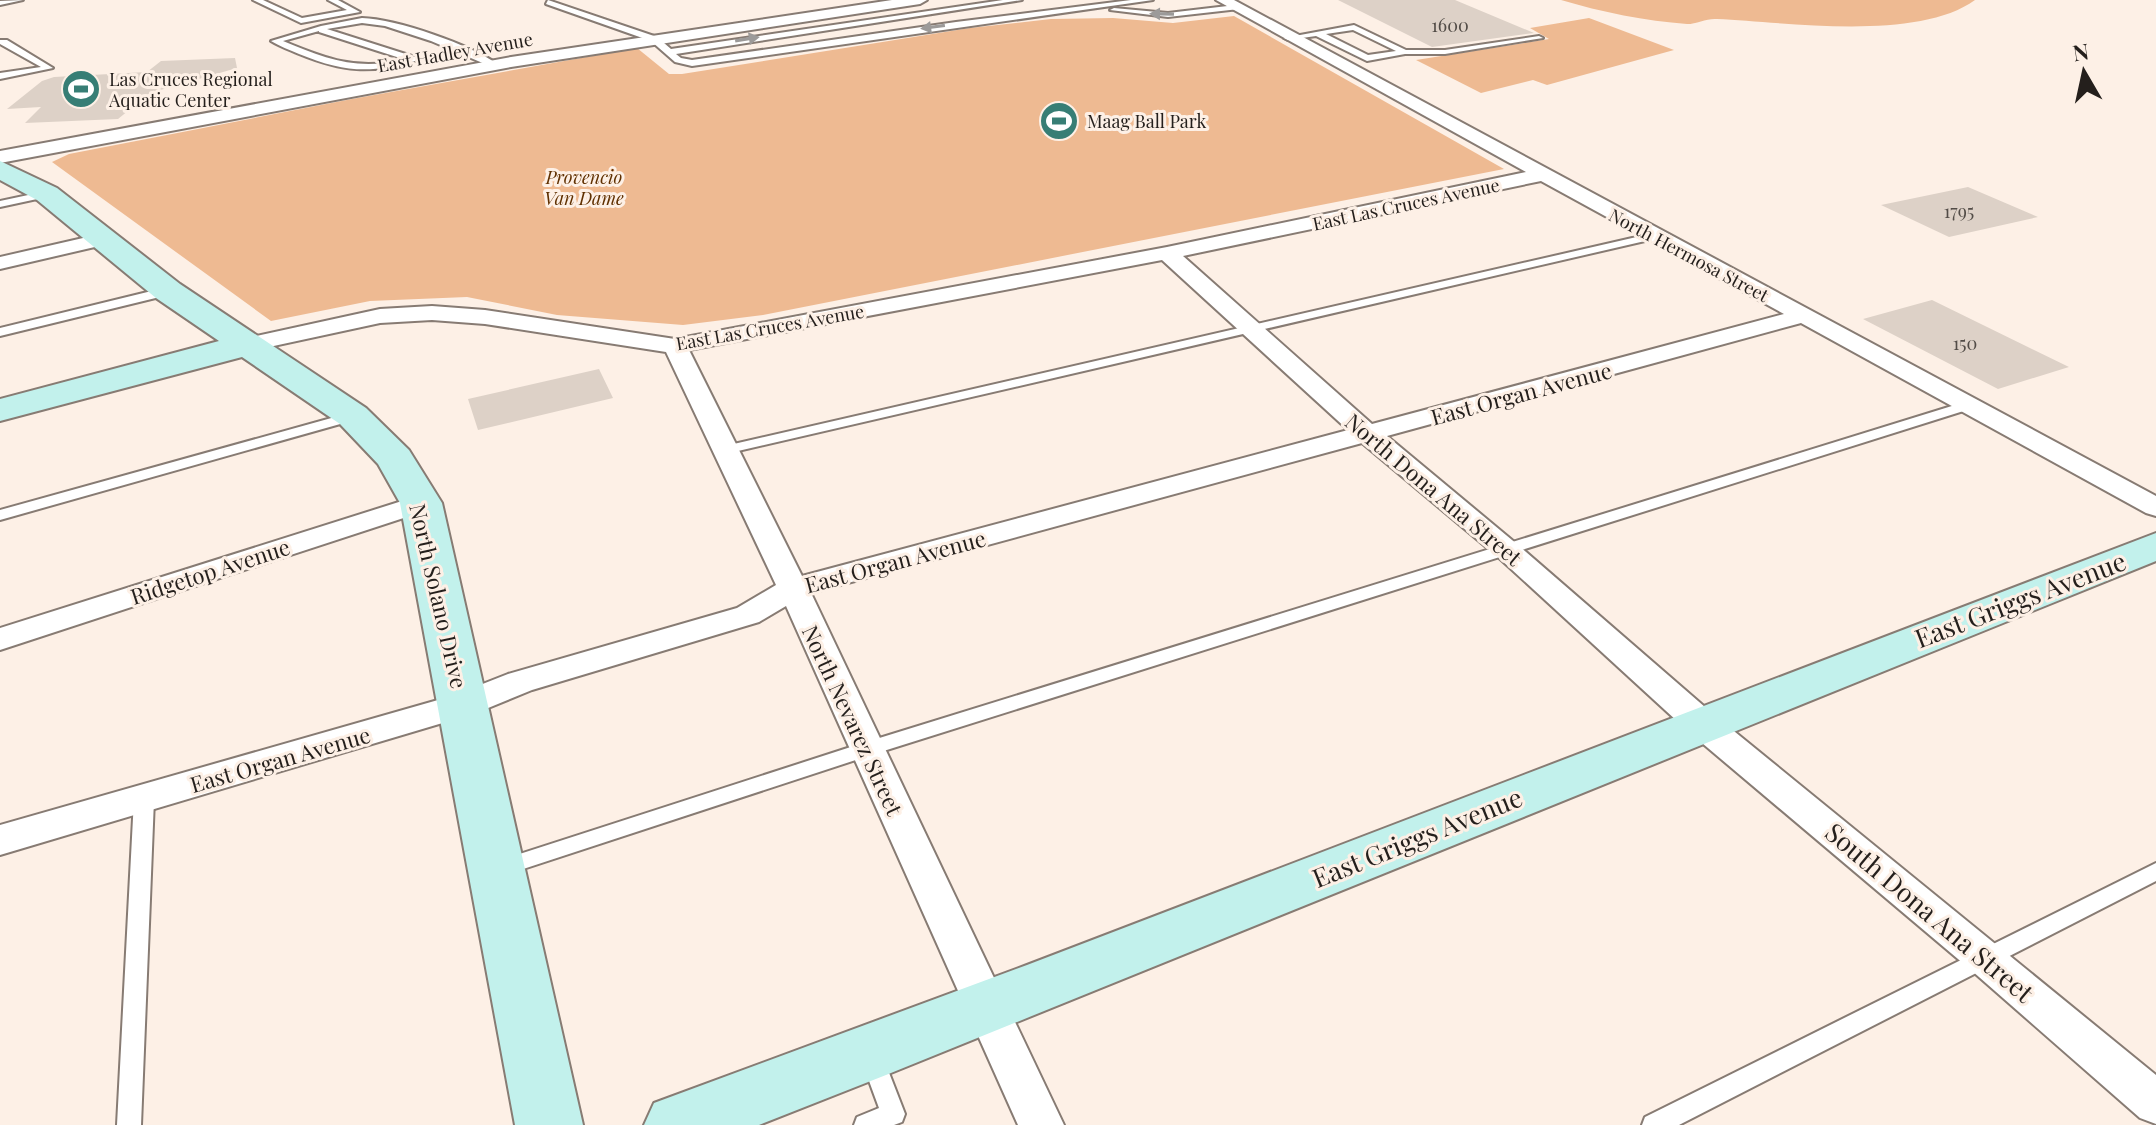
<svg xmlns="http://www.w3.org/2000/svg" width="2156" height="1125" viewBox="0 0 2156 1125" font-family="'Playfair Display',serif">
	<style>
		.green { fill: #eeba92 }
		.building { fill: #ddd1c7 }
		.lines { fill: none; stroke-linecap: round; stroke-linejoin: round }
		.lane-casing { stroke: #877b73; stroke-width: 4 }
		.street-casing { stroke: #877b73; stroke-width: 4 }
		.secondary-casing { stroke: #877b73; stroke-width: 4 }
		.lane { fill: #fff; fill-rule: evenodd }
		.street { fill: #fff; fill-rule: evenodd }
		.secondary { fill: #c2f1ec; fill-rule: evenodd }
		.oneway { fill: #9c9a99 }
		.labels { text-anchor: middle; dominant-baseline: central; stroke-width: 6; stroke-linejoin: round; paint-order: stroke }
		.number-label { font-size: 18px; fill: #524c47 }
		.far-street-label { font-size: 18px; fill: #241f1c; stroke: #fdf0e6 }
		.far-poi-label { font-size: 18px; fill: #241f1c; stroke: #fdf0e6; text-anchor: start }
		.far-park-label { font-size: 18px; font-style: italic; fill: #603000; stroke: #fdf0e6 }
		.street-label { font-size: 22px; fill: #241f1c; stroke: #fdf0e6 }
		.near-street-label { font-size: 26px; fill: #241f1c; stroke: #fdf0e6 }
	</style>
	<rect width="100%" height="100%" fill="#fdf0e6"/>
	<path class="green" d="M 1561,0 L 1975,0 C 1917,42 1786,22 1717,19 C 1707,18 1697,24 1687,24 C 1646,21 1601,12 1561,0 Z
		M 1234,16 L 1504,169 L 763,315 L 683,325 L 557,315 L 467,297 L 370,301 L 271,321 L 52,162 L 69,154 L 352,99 L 637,48 L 669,74 L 682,74 L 970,28 L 1051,19 L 1113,18 L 1173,23 Z
		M 1589,18 L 1674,50 L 1547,85 L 1533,80 L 1481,93 L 1416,60 L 1549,39 L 1530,28 Z"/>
	<path class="building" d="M 1338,0 L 1455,0 L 1534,33 L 1432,47 Z
		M 235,58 L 237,68 L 150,93 L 118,119 L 25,123 L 41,107 L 7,109 L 42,81 L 54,77 L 147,72 L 161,61 Z
		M 1968,187 L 2038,217 L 1949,237 L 1881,205 Z
		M 1932,300 L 2069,367 L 1998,389 L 1863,319 Z
		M 599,369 L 613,398 L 478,430 L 468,399 Z"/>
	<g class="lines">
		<defs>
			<path id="lane" d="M 23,0 L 0,5 L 0,1 Z
				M 253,0 L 263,0 L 302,18 L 347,10 L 328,0 L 338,0 L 360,12 L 301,23 Z
				M 548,0 L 657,37 L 671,49 L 1003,0 L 1022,0 L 676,54 L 681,58 L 692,60 L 956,22 L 1131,0 L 1153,0 L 692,66 L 675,62 L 651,41 L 546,4 Z
				M 1236,5 L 1239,9 L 1168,17 L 1110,10 L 1114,8 L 1168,13 Z
				M 362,18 C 397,19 471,45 499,65 L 492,67 L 431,41 L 385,26 L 362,23 L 327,29 L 415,57 L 415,61 C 370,74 343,72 299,54 C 290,50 279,46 271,41 L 321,26 ZM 319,31 L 319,32 L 403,59 C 359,72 324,58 283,41 Z
				M 1354,25 L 1406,50 L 1445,50 L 1539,36 L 1543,38 L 1445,54 L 1405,54 L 1367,61 L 1316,36 L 1288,40 L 1284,38 ZM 1353,30 L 1396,51 L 1368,55 L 1326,34 Z
				M 0,40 L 7,40 L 53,68 L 0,79 L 0,73 L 41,67 L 0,44 Z
				M 47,191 L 51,192 L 51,196 L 0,207 L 0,201 Z
				M 1654,233 L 1660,236 L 1658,238 L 725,454 L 718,450 L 725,446 Z
				M 168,287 L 174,291 L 172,294 L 0,336 L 0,328 Z
				M 1968,401 L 1973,402 L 1973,408 L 874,754 L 505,875 L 498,873 L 495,867 L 498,861 L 860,744 Z
				M 353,412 L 360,416 L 358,419 L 0,520 L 0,510 Z
				M 144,792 L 151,794 L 154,799 L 141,1125 L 117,1125 L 134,799 L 137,794 Z
				M 2156,863 L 2156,881 L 1679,1125 L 1642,1125 L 1645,1117 Z
				M 873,1048 L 881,1052 L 905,1114 L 902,1122 L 894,1125 L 854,1125 L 857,1117 L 879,1108 L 861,1059 L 865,1052 Z"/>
			<path id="street" d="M 892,0 L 927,0 L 920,4 L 511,67 L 0,163 L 0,151 L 511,57 Z
				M 1216,0 L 1234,0 L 2156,496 L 2156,516 L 2146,513 L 1801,323 L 1387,436 L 1518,545 L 1713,714 L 2156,1075 L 2156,1124 L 2140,1118 L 1971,970 L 1689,732 L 1498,557 L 1362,443 L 811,593 L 1064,1125 L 1018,1125 L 786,606 L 759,622 L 532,690 L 476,713 L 0,855 L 0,825 L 452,696 L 508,674 L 737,608 L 776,585 L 666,352 L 485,324 L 432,320 L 380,323 L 246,352 L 238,350 L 234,345 L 238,340 L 380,309 L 432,306 L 485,310 L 675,339 L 1167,247 L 1526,172 ZM 1541,181 L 1784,314 L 1372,424 L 1183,256 ZM 1162,260 L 1348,430 L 802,576 L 689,350 Z
				M 105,233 L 115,239 L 112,243 L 0,269 L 0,257 Z
				M 421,495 L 431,497 L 435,503 L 431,509 L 0,650 L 0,628 Z"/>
			<path id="secondary" d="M 0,161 L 57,188 L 180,284 L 366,408 L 409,450 L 442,503 L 583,1125 L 515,1125 L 400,503 L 378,464 L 340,424 L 242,357 L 0,421 L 0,399 L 219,341 L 156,298 L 37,200 L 0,180 Z
				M 2156,533 L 2156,561 L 886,1075 L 759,1125 L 644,1125 L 654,1103 L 1027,965 Z"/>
		</defs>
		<use href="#lane" class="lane-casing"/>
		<use href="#street" class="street-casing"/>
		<use href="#secondary" class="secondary-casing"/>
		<use href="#lane" class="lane"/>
		<use href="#street" class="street"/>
		<use href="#secondary" class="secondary"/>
	</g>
	<defs><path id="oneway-solid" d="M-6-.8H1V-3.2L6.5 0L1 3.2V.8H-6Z" transform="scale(2)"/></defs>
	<g class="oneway">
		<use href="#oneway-solid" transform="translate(1162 14) rotate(-179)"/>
		<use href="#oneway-solid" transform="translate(933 27) rotate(172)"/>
		<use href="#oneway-solid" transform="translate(747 39) rotate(-9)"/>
	</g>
	<defs>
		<symbol id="stadium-disc" viewBox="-11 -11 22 22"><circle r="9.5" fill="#377e75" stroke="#fdf0e6"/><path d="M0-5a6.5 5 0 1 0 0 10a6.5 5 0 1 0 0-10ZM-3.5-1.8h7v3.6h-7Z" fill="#fff"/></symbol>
	</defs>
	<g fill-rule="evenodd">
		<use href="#stadium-disc" x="59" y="67" width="44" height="44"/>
		<use href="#stadium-disc" x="1037" y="99" width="44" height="44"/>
	</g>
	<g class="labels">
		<g class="number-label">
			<text x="1450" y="25">1600</text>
			<text x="1959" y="211">1795</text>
			<text x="1965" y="343">150</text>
		</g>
		<g class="far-street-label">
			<text transform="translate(455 52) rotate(-10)">East Hadley Avenue</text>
			<text transform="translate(1406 204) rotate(-12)">East Las Cruces Avenue</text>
			<text transform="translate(1689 255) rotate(28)">North Hermosa Street</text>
			<text transform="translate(770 327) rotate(-10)">East Las Cruces Avenue</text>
		</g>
		<g class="far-poi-label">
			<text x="109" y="79">Las Cruces Regional<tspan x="109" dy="21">Aquatic Center</tspan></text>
			<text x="1087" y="121">Maag Ball Park</text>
		</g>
		<g class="far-park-label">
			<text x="584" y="177">Provencio<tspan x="584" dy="21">Van Dame</tspan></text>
		</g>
		<g class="street-label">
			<text transform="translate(1521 393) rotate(-15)">East Organ Avenue</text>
			<text transform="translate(1434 489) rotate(40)">North Dona Ana Street</text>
			<text transform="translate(895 561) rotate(-15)">East Organ Avenue</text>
			<text transform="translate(210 571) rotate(-18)">Ridgetop Avenue</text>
			<text transform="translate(439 596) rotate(77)">North Solano Drive</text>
			<text transform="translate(853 720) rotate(65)">North Nevarez Street</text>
			<text transform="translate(280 759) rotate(-16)">East Organ Avenue</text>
		</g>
		<g class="near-street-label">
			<text transform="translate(2020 599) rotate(-21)">East Griggs Avenue</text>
			<text transform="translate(1417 837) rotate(-22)">East Griggs Avenue</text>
			<text transform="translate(1930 912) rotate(40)">South Dona Ana Street</text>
		</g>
	</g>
	<g transform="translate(2084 72) rotate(351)" stroke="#fdf0e6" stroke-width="6" paint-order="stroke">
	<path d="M0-6L14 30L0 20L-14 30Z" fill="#241f1c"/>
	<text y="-12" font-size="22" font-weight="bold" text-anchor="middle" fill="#241f1c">N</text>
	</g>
</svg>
